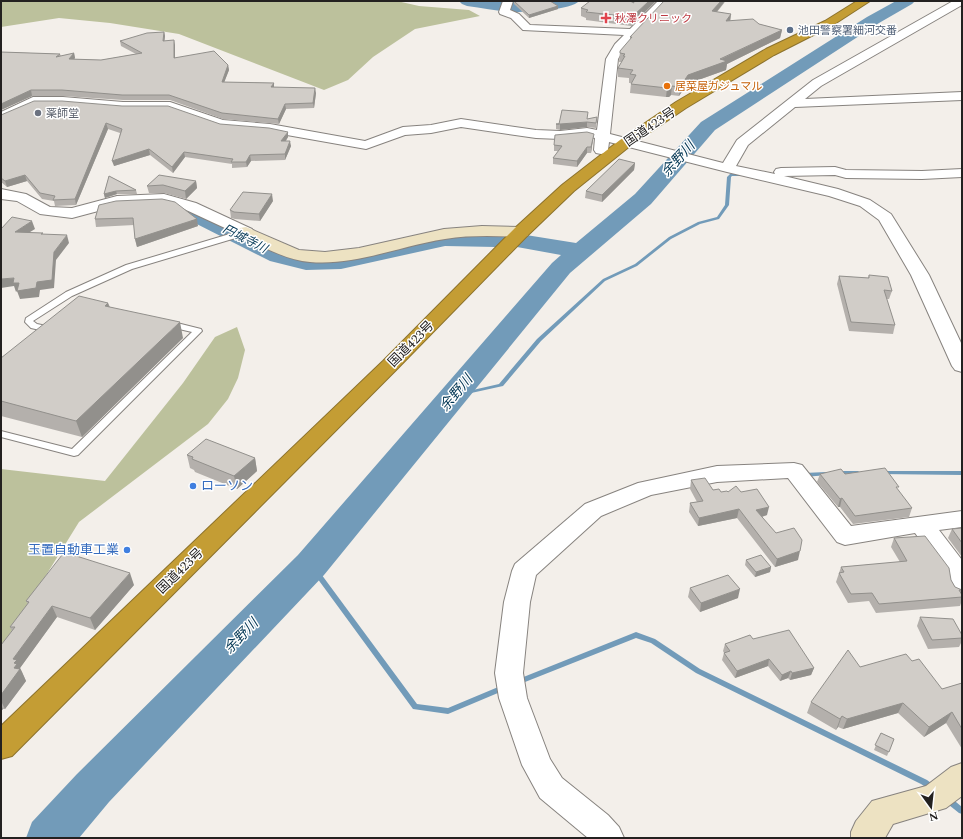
<svg xmlns="http://www.w3.org/2000/svg" width="963" height="839" viewBox="0 0 963 839" font-family="Spectral,'Noto Sans JP',serif">
	<style>
		.green { fill: #bcc19c }
		.lines { fill: none; stroke-linecap: round; stroke-linejoin: round }
		.stream { fill: #729bb9; fill-rule: evenodd }
		.river { fill: #729bb9; fill-rule: evenodd }
		.lane-casing { stroke: #87837f; stroke-width: 2 }
		.street-casing { stroke: #87837f; stroke-width: 2 }
		.secondary-casing { stroke: #87837f; stroke-width: 2 }
		.highway-casing { stroke: #8c722d; stroke-width: 2 }
		.lane { fill: #fff; fill-rule: evenodd }
		.street { fill: #fff; fill-rule: evenodd }
		.secondary { fill: #ede2c2; fill-rule: evenodd }
		.highway { fill: #c49d34; fill-rule: evenodd }
		.wall { fill: #b4b0ac }
		.shaded-wall { fill: #92908c }
		.building { fill: #d1cdc8; stroke: #92908c }
		.health-dot { fill: #e0444e; stroke: #fff; stroke-width: 1.5 }
		.service-dot { fill: #5c6f8a; stroke: #fff; stroke-width: 1.5 }
		.food-dot { fill: #e8710a; stroke: #fff; stroke-width: 1.5 }
		.worship-dot { fill: #6b7280; stroke: #fff; stroke-width: 1.5 }
		.shop-dot { fill: #3f7fe0; stroke: #fff; stroke-width: 1.5 }
		.labels { text-anchor: middle; dominant-baseline: central; stroke-width: 3; stroke-linejoin: round; paint-order: stroke }
		.far-health-label { font-size: 11px; fill: #be3a42; stroke: #fff; text-anchor: start }
		.far-service-label { font-size: 11px; fill: #4e5e75; stroke: #fff; text-anchor: start }
		.far-food-label { font-size: 11px; fill: #c56008; stroke: #fff; text-anchor: start }
		.far-worship-label { font-size: 11px; fill: #5b616d; stroke: #fff; text-anchor: start }
		.far-water-label { font-size: 12px; font-style: italic; fill: #003553; stroke: #fff }
		.street-label { font-size: 13px; fill: #232120; stroke: #fff }
		.shop-label { font-size: 13px; fill: #366cbe; stroke: #fff; text-anchor: start }
		.water-label { font-size: 14px; font-style: italic; fill: #003553; stroke: #fff }
	</style>
	<rect width="100%" height="100%" fill="#f3efea"/>
	<path class="green" d="M 1,1 L 397,1 L 419,6 L 469,10 L 480,16 L 415,29 L 373,57 L 348,80 L 324,90 L 179,34 L 110,23 L 59,18 L 1,27 Z
		M 237,327 L 245,350 L 238,378 L 228,399 L 208,424 L 79,522 L 1,648 L 1,469 L 105,481 L 183,383 L 215,337 Z"/>
	<g class="lines">
		<path class="stream" d="M 730,174 L 745,174 L 747,175 L 745,176 L 732,176 L 731,177 L 729,205 L 719,219 L 700,224 L 671,239 L 637,266 L 605,281 L 541,341 L 503,386 L 453,397 L 451,397 L 451,395 L 499,384 L 537,339 L 603,279 L 635,264 L 669,237 L 698,222 L 717,217 L 725,205 L 727,177 Z
			M 838,471 L 858,471 L 861,473 L 858,475 L 836,474 L 835,473 L 836,472 Z
			M 882,471 L 962,471 L 962,475 L 880,474 L 879,473 L 880,472 Z
			M 826,472 L 829,474 L 828,475 L 804,477 L 801,475 L 804,473 Z
			M 309,563 L 313,563 L 417,704 L 448,708 L 503,685 L 505,686 L 506,688 L 505,690 L 448,714 L 413,709 L 309,567 L 308,565 Z
			M 636,632 L 655,639 L 700,669 L 927,780 L 935,786 L 936,788 L 935,790 L 932,791 L 921,784 L 696,673 L 651,643 L 636,638 L 520,684 L 518,685 L 516,684 L 515,682 L 516,680 Z
			M 947,796 L 950,797 L 962,807 L 962,814 L 959,813 L 944,801 L 943,799 L 944,797 Z"/>
		<path class="river" d="M 459,1 L 514,2 L 579,1 C 573,10 525,12 513,12 C 498,11 482,8 467,6 L 462,4 Z
			M 896,1 L 915,1 L 912,4 L 879,23 L 715,130 L 651,204 L 570,273 L 324,575 L 109,802 L 79,838 L 26,838 L 32,822 L 77,774 L 298,555 L 552,263 L 561,255 L 517,247 L 514,242 L 517,237 L 526,235 L 576,243 L 635,194 L 701,122 L 867,17 Z
			M 170,197 L 195,205 L 287,250 L 306,254 L 341,253 L 445,232 L 496,233 L 505,235 L 508,240 L 505,245 L 496,247 L 445,246 L 341,269 L 306,270 L 270,261 L 179,215 L 162,209 L 159,204 L 162,199 Z"/>
		<defs>
			<path id="lane" d="M 243,230 L 246,230 L 250,232 L 249,234 L 132,269 L 72,296 L 33,321 L 37,324 L 56,328 L 57,330 L 56,332 L 53,333 L 31,328 L 25,322 L 26,318 L 66,292 L 126,265 Z
				M 169,321 L 201,329 L 202,331 L 78,455 L 74,456 L 1,437 L 1,431 L 72,449 L 192,332 L 166,326 L 165,324 L 166,322 Z"/>
			<path id="street" d="M 503,1 L 513,1 L 510,10 L 519,14 L 530,25 L 630,29 L 658,1 L 669,1 L 624,48 L 618,59 L 610,134 L 723,163 L 737,140 L 813,80 L 953,1 L 962,1 L 962,5 L 821,86 L 805,99 L 962,92 L 962,100 L 795,107 L 748,145 L 736,166 L 775,174 L 774,172 L 776,169 L 781,168 L 835,167 L 846,170 L 922,171 L 962,169 L 962,177 L 922,179 L 846,178 L 835,175 L 784,176 L 838,189 L 870,200 L 891,214 L 929,275 L 962,345 L 962,372 L 955,370 L 952,366 L 911,275 L 879,220 L 860,206 L 829,196 L 727,172 L 609,142 L 608,150 L 606,153 L 601,154 L 596,153 L 594,150 L 595,138 L 587,136 L 560,139 L 536,138 L 461,127 L 431,133 L 405,135 L 366,149 L 270,132 L 221,128 L 169,110 L 123,110 L 63,105 L 35,105 L 1,121 L 1,112 L 33,97 L 63,97 L 123,102 L 170,102 L 223,120 L 270,124 L 365,141 L 403,127 L 431,125 L 461,119 L 536,130 L 560,131 L 587,128 L 597,130 L 606,59 L 615,44 L 624,35 L 523,30 L 511,18 L 500,14 L 499,12 Z
				M 1,189 L 26,194 L 50,207 L 72,208 L 117,196 L 164,194 L 196,203 L 252,229 L 254,232 L 252,235 L 246,237 L 240,235 L 184,209 L 164,204 L 117,206 L 72,218 L 40,214 L 17,201 L 1,199 Z
				M 794,463 L 802,465 L 851,526 L 962,511 L 962,527 L 939,530 L 962,560 L 962,598 L 953,595 L 949,588 L 947,576 L 915,533 L 845,545 L 837,542 L 788,478 L 717,482 L 651,495 L 601,516 L 536,575 L 530,602 L 523,673 L 527,698 L 550,759 L 562,778 L 608,815 L 619,827 L 624,838 L 588,838 L 540,798 L 522,765 L 499,698 L 495,673 L 504,602 L 512,571 L 515,564 L 585,504 L 638,483 L 717,466 Z"/>
			<path id="secondary" d="M 482,226 L 521,227 L 527,228 L 529,232 L 527,236 L 521,237 C 496,236 470,235 445,239 C 400,246 355,266 310,262 C 294,261 278,254 263,247 C 255,244 243,240 238,232 L 240,228 L 246,227 L 299,250 L 325,252 L 359,248 L 444,229 Z
				M 962,763 L 962,796 L 946,808 L 893,824 L 885,838 L 851,838 L 851,832 L 856,821 L 872,801 L 926,786 L 951,767 Z"/>
			<path id="highway" d="M 857,1 L 870,1 L 833,25 L 774,55 L 686,108 L 630,146 L 574,191 L 527,236 L 397,369 L 12,756 L 1,759 L 1,726 L 383,361 L 515,228 L 562,185 L 620,140 L 676,102 L 766,49 L 825,21 Z"/>
		</defs>
		<use href="#lane" class="lane-casing"/>
		<use href="#street" class="street-casing"/>
		<use href="#secondary" class="secondary-casing"/>
		<use href="#highway" class="highway-casing"/>
		<use href="#lane" class="lane"/>
		<use href="#street" class="street"/>
		<use href="#secondary" class="secondary"/>
		<use href="#highway" class="highway"/>
	</g>
	<path class="wall" d="M 514,1 L 558,6 L 558,9 L 529,18 L 514,4 Z
		M 631,1 L 656,1 L 631,26 L 586,20 L 586,18 L 581,16 L 581,8 Z
		M 725,2 L 717,12 L 731,14 L 730,21 L 759,24 L 782,30 L 780,38 L 727,64 L 726,70 L 687,84 L 679,96 L 671,95 L 669,97 L 666,97 L 630,93 L 631,83 L 629,83 L 629,78 L 618,77 L 618,68 L 622,62 L 619,62 L 620,51 L 630,40 L 630,37 Z
		M 164,32 L 165,36 L 164,41 L 175,45 L 175,58 L 228,65 L 229,70 L 224,82 L 274,83 L 274,87 L 316,93 L 314,108 L 286,109 L 279,124 L 223,119 L 170,100 L 123,100 L 63,96 L 32,96 L 1,110 L 1,52 L 60,54 L 61,56 L 74,53 L 75,58 L 74,59 L 101,60 L 136,54 L 121,46 L 120,41 Z
		M 1,115 L 220,124 L 288,137 L 286,141 L 291,146 L 285,160 L 251,161 L 247,167 L 232,168 L 232,164 L 185,157 L 173,173 L 150,155 L 114,166 L 120,133 L 108,129 L 76,205 L 55,206 L 54,201 L 42,199 L 27,181 L 7,187 L 1,182 Z
		M 597,117 L 596,128 L 587,127 L 560,130 L 556,129 L 556,124 L 587,119 Z
		M 593,139 L 591,153 L 587,153 L 577,167 L 553,164 L 553,158 L 558,151 L 554,151 L 554,145 Z
		M 635,163 L 634,170 L 602,202 L 585,198 L 586,191 Z
		M 109,176 L 136,190 L 137,194 L 117,194 L 105,198 L 104,194 Z
		M 196,181 L 197,188 L 186,199 L 164,193 L 149,193 L 147,186 Z
		M 273,201 L 260,221 L 235,219 L 231,218 L 230,210 Z
		M 99,205 L 198,226 L 137,247 L 135,239 L 134,225 L 96,227 L 95,219 Z
		M 869,275 L 892,291 L 889,299 L 886,299 L 895,325 L 893,334 L 849,331 L 837,284 L 839,276 L 868,278 Z
		M 108,303 L 110,307 L 183,338 L 82,437 L 1,416 L 1,358 Z
		M 187,455 L 255,458 L 257,471 L 237,489 L 195,472 L 194,470 L 190,468 Z
		M 820,474 L 845,474 L 912,508 L 909,517 L 853,524 L 840,507 L 838,507 L 817,482 Z
		M 691,480 L 713,490 L 721,492 L 741,492 L 767,515 L 762,517 L 798,560 L 775,567 L 737,518 L 698,526 L 689,512 L 690,503 L 697,502 L 690,489 Z
		M 962,528 L 962,557 L 948,538 L 952,529 Z
		M 894,538 L 951,580 L 955,587 L 962,590 L 961,592 L 962,595 L 962,600 L 960,606 L 876,613 L 869,601 L 848,603 L 836,582 L 841,567 L 900,562 L 891,547 Z
		M 746,560 L 771,567 L 770,572 L 755,577 L 745,565 Z
		M 134,585 L 95,630 L 57,617 L 20,668 L 22,672 L 26,681 L 5,709 L 3,709 L 1,711 L 1,645 L 12,631 L 10,627 L 28,604 L 26,601 Z
		M 690,588 L 738,598 L 700,612 L 688,597 Z
		M 920,617 L 962,635 L 962,641 L 959,647 L 928,649 L 917,626 Z
		M 753,639 L 814,668 L 811,675 L 790,680 L 788,678 L 780,681 L 768,666 L 735,678 L 722,660 L 724,653 L 723,651 L 725,644 Z
		M 912,661 L 942,689 L 962,683 L 962,749 L 946,723 L 924,737 L 898,713 L 843,729 L 838,727 L 836,730 L 807,713 L 811,702 L 860,667 Z
		M 881,733 L 894,739 L 887,756 L 874,750 Z"/>
	<path class="shaded-wall" d="M 649,1 L 656,1 L 631,26 L 632,17 Z
		M 721,1 L 725,1 L 711,19 L 712,11 Z
		M 558,6 L 558,9 L 529,18 L 529,15 Z
		M 731,14 L 730,22 L 726,21 Z
		M 782,30 L 780,38 L 727,64 L 726,70 L 687,84 L 679,96 L 680,87 L 688,75 Z
		M 164,32 L 165,36 L 164,46 L 163,41 Z
		M 174,40 L 175,45 L 175,63 L 174,58 Z
		M 74,53 L 75,58 L 70,64 L 69,59 Z
		M 228,65 L 229,70 L 222,88 L 222,82 Z
		M 274,83 L 274,88 L 271,87 Z
		M 672,86 L 671,95 L 669,97 L 666,97 L 667,88 Z
		M 315,88 L 316,93 L 314,108 L 313,103 Z
		M 31,90 L 32,96 L 1,110 L 1,104 Z
		M 285,104 L 286,109 L 279,124 L 278,119 Z
		M 587,122 L 587,127 L 560,130 L 560,124 Z
		M 106,123 L 108,129 L 76,205 L 75,199 Z
		M 288,132 L 288,137 L 282,146 L 281,141 Z
		M 594,134 L 593,139 L 591,153 L 591,147 Z
		M 290,141 L 291,146 L 285,160 L 285,154 Z
		M 587,147 L 587,153 L 577,167 L 577,161 Z
		M 149,149 L 150,155 L 114,166 L 112,161 Z
		M 184,152 L 185,157 L 173,173 L 172,167 Z
		M 250,155 L 251,161 L 247,167 L 246,162 Z
		M 635,163 L 634,170 L 602,202 L 602,195 Z
		M 25,175 L 27,181 L 7,187 L 5,181 Z
		M 196,181 L 197,188 L 186,199 L 185,191 Z
		M 116,191 L 117,194 L 105,198 L 104,194 Z
		M 272,194 L 273,201 L 260,221 L 259,214 Z
		M 197,219 L 198,226 L 137,247 L 135,239 Z
		M 32,221 L 35,229 L 17,240 L 15,232 Z
		M 67,235 L 69,243 L 56,260 L 54,288 L 40,290 L 39,297 L 20,299 L 17,291 L 16,292 L 14,286 L 1,288 L 1,279 L 14,278 L 19,283 L 37,282 L 54,252 Z
		M 108,303 L 113,319 L 105,306 Z
		M 180,322 L 183,338 L 82,437 L 76,421 Z
		M 255,458 L 257,471 L 237,489 L 234,476 Z
		M 842,498 L 840,507 L 838,507 L 840,499 Z
		M 769,507 L 767,515 L 754,519 L 756,510 Z
		M 739,509 L 737,518 L 698,526 L 699,518 Z
		M 800,551 L 798,560 L 775,567 L 777,559 Z
		M 771,567 L 770,572 L 755,577 L 756,572 Z
		M 130,573 L 134,585 L 95,630 L 90,618 Z
		M 740,589 L 738,598 L 700,612 L 701,603 Z
		M 52,606 L 57,617 L 20,668 L 22,672 L 26,681 L 5,709 L 1,701 L 1,695 L 14,668 L 13,659 Z
		M 769,659 L 768,666 L 735,678 L 737,671 Z
		M 814,668 L 811,675 L 790,680 L 792,673 Z
		M 791,671 L 788,678 L 780,681 L 782,675 Z
		M 903,703 L 898,713 L 843,729 L 847,719 Z
		M 1,705 L 3,709 L 1,711 Z
		M 952,712 L 946,723 L 924,737 L 929,727 Z
		M 842,716 L 838,727 L 836,730 L 840,719 Z"/>
	<path class="building" d="M 514,1 L 550,1 L 558,6 L 529,15 Z
		M 590,1 L 630,1 L 634,3 L 633,1 L 649,1 L 632,17 L 586,12 L 588,10 L 581,8 Z
		M 664,1 L 721,1 L 712,11 L 731,14 L 726,21 L 753,19 L 759,24 L 782,30 L 720,59 L 727,61 L 688,75 L 680,87 L 672,86 L 671,88 L 667,88 L 631,84 L 636,75 L 630,74 L 633,70 L 618,68 L 625,56 L 623,56 L 625,54 L 620,53 L 620,51 L 632,37 L 630,37 Z
		M 164,32 L 163,41 L 174,40 L 174,58 L 214,51 L 228,65 L 222,82 L 274,83 L 271,87 L 315,88 L 313,103 L 285,104 L 278,119 L 222,113 L 169,95 L 122,95 L 62,90 L 31,90 L 1,104 L 1,52 L 60,54 L 56,57 L 74,53 L 69,59 L 101,60 L 142,53 L 120,41 L 147,33 Z
		M 34,101 L 62,101 L 122,106 L 168,106 L 220,124 L 269,128 L 288,132 L 281,141 L 290,141 L 285,154 L 250,155 L 246,162 L 231,162 L 233,159 L 184,152 L 172,167 L 149,149 L 112,161 L 122,129 L 106,123 L 75,199 L 53,200 L 55,196 L 40,193 L 25,175 L 5,181 L 1,178 L 1,115 Z
		M 562,110 L 588,112 L 587,119 L 597,117 L 596,123 L 587,122 L 560,124 L 556,124 L 559,124 Z
		M 587,132 L 594,134 L 591,147 L 587,147 L 577,161 L 553,158 L 562,146 L 554,145 L 555,135 Z
		M 619,159 L 635,163 L 602,195 L 586,191 Z
		M 159,175 L 196,181 L 185,191 L 163,185 L 147,186 Z
		M 109,176 L 136,190 L 116,191 L 104,194 Z
		M 243,192 L 272,194 L 259,214 L 234,212 L 230,210 Z
		M 162,199 L 175,202 L 197,219 L 135,239 L 133,218 L 95,219 L 99,205 L 116,201 Z
		M 12,217 L 32,221 L 15,232 L 43,233 L 41,234 L 67,235 L 54,252 L 52,280 L 37,282 L 36,288 L 17,291 L 19,283 L 13,283 L 14,278 L 1,279 L 1,229 Z
		M 869,275 L 888,277 L 892,291 L 884,290 L 895,325 L 851,322 L 839,276 L 869,278 Z
		M 79,296 L 108,303 L 105,306 L 180,322 L 76,421 L 1,401 L 1,358 Z
		M 206,439 L 255,458 L 234,476 L 192,459 L 193,457 L 187,455 Z
		M 885,468 L 899,487 L 896,487 L 912,508 L 855,516 L 842,498 L 840,499 L 820,474 L 841,469 L 845,474 Z
		M 705,478 L 713,490 L 719,489 L 721,492 L 727,491 L 728,492 L 736,486 L 741,492 L 757,489 L 769,507 L 756,510 L 776,533 L 794,528 L 802,540 L 800,551 L 777,559 L 739,509 L 699,518 L 690,503 L 703,501 L 691,480 Z
		M 962,528 L 962,543 L 952,529 Z
		M 925,536 L 949,568 L 951,580 L 955,587 L 962,590 L 959,590 L 962,595 L 962,597 L 879,604 L 872,593 L 851,594 L 839,573 L 844,572 L 841,567 L 907,561 L 894,538 Z
		M 70,554 L 130,573 L 90,618 L 52,606 L 13,659 L 17,660 L 14,663 L 17,664 L 14,668 L 20,669 L 1,695 L 1,645 L 15,627 L 10,627 L 29,602 L 26,601 L 62,555 Z
		M 761,555 L 771,567 L 756,572 L 746,560 Z
		M 728,575 L 740,589 L 701,603 L 690,588 Z
		M 920,617 L 953,619 L 962,635 L 962,638 L 932,640 Z
		M 789,630 L 814,668 L 792,673 L 791,671 L 782,675 L 769,659 L 737,671 L 724,653 L 730,651 L 725,644 L 750,635 L 753,639 Z
		M 848,650 L 860,667 L 906,654 L 912,661 L 919,659 L 942,689 L 962,683 L 962,729 L 952,712 L 929,727 L 903,703 L 847,719 L 842,716 L 840,719 L 811,702 Z
		M 881,733 L 894,739 L 889,752 L 875,745 Z"/>
	<path class="health-dot" d="M604 12h4v4h4v4h-4v4h-4v-4h-4v-4h4z"/>
	<circle class="service-dot" cx="790" cy="30" r="4"/>
	<circle class="food-dot" cx="667" cy="86" r="4"/>
	<circle class="worship-dot" cx="38" cy="113" r="4"/>
	<g class="shop-dot">
		<circle cx="193" cy="486" r="4"/>
		<circle cx="127" cy="550" r="4"/>
	</g>
	<g class="labels">
		<g class="far-health-label">
			<text x="615" y="18">秋澤クリニック</text>
		</g>
		<g class="far-service-label">
			<text x="798" y="30">池田警察署細河交番</text>
		</g>
		<g class="far-food-label">
			<text x="675" y="86">居菜屋ガジュマル</text>
		</g>
		<g class="far-worship-label">
			<text x="46" y="113">薬師堂</text>
		</g>
		<g class="far-water-label">
			<text transform="translate(245 239) rotate(27)">円城寺川</text>
		</g>
		<g class="street-label">
			<text transform="translate(650 127) rotate(-34)">国道423号</text>
			<text transform="translate(411 344) rotate(-45)">国道423号</text>
			<text transform="translate(180 571) rotate(-44)">国道423号</text>
		</g>
		<g class="shop-label">
			<text x="201" y="486">ローソン</text>
			<text x="119" y="550" text-anchor="end">玉置自動車工業</text>
		</g>
		<g class="water-label">
			<text transform="translate(678 159) rotate(-48)">余野川</text>
			<text transform="translate(456 393) rotate(-50)">余野川</text>
			<text transform="translate(241 636) rotate(-46)">余野川</text>
		</g>
	</g>
	<rect width="963" height="839" fill="none" stroke="#232120" stroke-width="4"/>
	<g transform="translate(931 807) rotate(165)" stroke="#ffffff" stroke-width="3" paint-order="stroke">
	<path d="M0-3L7 15L0 10L-7 15Z" fill="#232120"/>
	<text y="-6" font-size="11" font-weight="bold" text-anchor="middle" fill="#232120">N</text>
	</g>
</svg>
